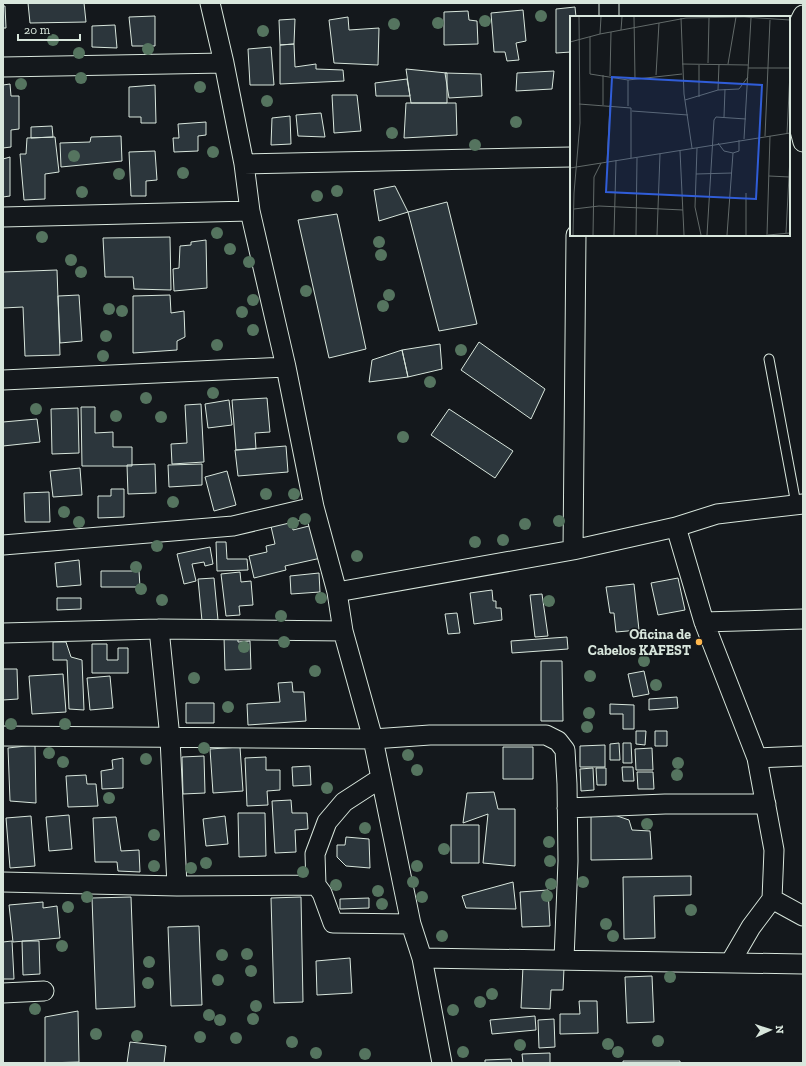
<svg xmlns="http://www.w3.org/2000/svg" width="806" height="1066" viewBox="0 0 806 1066" font-family="'Zilla Slab',serif">
	<rect width="100%" height="100%" fill="#14181c"/>
	<path fill="#2c363c" stroke="#d8e6dc" d="M28,3H84L86,22L30,23Z
		M3,6H5L6,28H3Z
		M575,7L576,17H571V52L556,53V9Z
		M523,10L526,41L516,43L519,60L507,61L505,52H494L491,13Z
		M468,11L469,20L477,21L478,44L444,45V12Z
		M155,16V46H132L129,17Z
		M348,17L349,30L379,28L378,65L334,63L329,20Z
		M295,19L294,44L280,45L279,20Z
		M115,25L117,48L92,47V26Z
		M294,44L295,67L316,64V69L343,70L344,81L280,84V45Z
		M271,47L274,85H250L248,49Z
		M406,69L447,73V103H411Z
		M554,71L552,89L516,91L517,73Z
		M445,73L481,74L482,96L449,98Z
		M407,79L410,96H376L375,83Z
		M10,84L11,96H19V129L11,130V147L3,148V85Z
		M155,85L156,123H141V117H129V87Z
		M332,95H357L361,131L334,133Z
		M406,103H456L457,135L404,138Z
		M321,113L325,137L298,136L296,115Z
		M290,116L291,144L271,145L272,118Z
		M206,122V135L198,136V151L174,152L173,138H179L178,124Z
		M52,126L53,137L31,138V127Z
		M121,136L122,161L61,167L60,143L90,142L91,137Z
		M55,137L59,172L45,174V199L24,200L20,154H26L27,138Z
		M155,151L157,180L146,181V196H131L129,152Z
		M10,157V196L3,197V159Z
		M395,186L408,212L379,221L374,190Z
		M447,202L477,324L439,331L408,212Z
		M337,214L366,349L329,358L298,220Z
		M170,237L171,290L134,289L133,277H105L103,238Z
		M206,240L207,288L174,291L173,269L179,268L180,246L191,245V242Z
		M57,270L60,355L25,356L23,307L3,308V272Z
		M79,295L82,341L60,343L58,296Z
		M170,295L171,313L184,311L185,337L177,341V350L133,353V296Z
		M479,342L545,389L531,419L461,370Z
		M440,344L442,369L408,377L402,350Z
		M402,350L408,377L369,382L372,360Z
		M267,398L270,432L255,433L256,449L236,450L232,400Z
		M229,400L232,425L208,428L205,404Z
		M201,404L204,462L172,464L171,444L187,443L185,405Z
		M81,407H95V433L113,432V447H132V466H82Z
		M78,408L79,453L52,454L51,409Z
		M449,409L513,451L495,478L431,435Z
		M37,419L40,442L3,446V422Z
		M286,446L288,472L238,476L235,450Z
		M155,464L156,493L128,494L127,465Z
		M202,464V485L169,487L168,465Z
		M80,468L82,495L53,497L50,471Z
		M227,471L236,505L214,511L205,477Z
		M111,489H124V517L98,518V496H111Z
		M49,492L50,522H25L24,493Z
		M290,517L293,530L313,525L321,558L285,566L286,570L254,578L249,556L267,552L266,546L275,544L270,522Z
		M216,542H226L227,559H247L248,570L217,571Z
		M210,547L213,564L205,566L204,562L192,564L196,581L184,584L177,554Z
		M79,560L81,585L57,587L55,563Z
		M101,571H139L140,587H101Z
		M240,572L241,582L251,581L253,605L239,606L240,615L226,616L221,574Z
		M319,573L320,592L291,594L290,576Z
		M214,578L218,620L202,621L198,579Z
		M678,578L685,610L658,615L651,583Z
		M634,584L639,630L616,632L614,613H610L606,587Z
		M492,590L493,601H496V608H501L502,620L474,624L470,593Z
		M542,594L548,636L535,637L530,595Z
		M57,598H81V609L57,610Z
		M457,613L460,633L448,634L445,614Z
		M238,636V642L250,641L251,669L225,670L224,637Z
		M567,637L568,649L512,653L511,641Z
		M53,642H66L71,657L82,660L84,710L69,709L67,660H53Z
		M92,644H107V660H118V648H128V673H92Z
		M541,661H562L563,721H541Z
		M3,669H17L18,699L3,700Z
		M644,671L649,694L633,697L628,674Z
		M63,674L66,712L32,714L29,676Z
		M110,676L113,708L90,710L87,678Z
		M292,682L293,692H304L306,721L248,725L247,704L280,702L278,683Z
		M677,697L678,708L649,710V699Z
		M186,703H214V723H186Z
		M610,704L634,705V729H623V714H610Z
		M636,731H646L645,745L636,744Z
		M655,731H667V746H655Z
		M619,743L620,760H610V744Z
		M623,743H631L632,763H623Z
		M35,745L36,803L10,801L8,748Z
		M605,745V767H580V746Z
		M240,747L243,791L213,793L210,749Z
		M503,747H533V779H503Z
		M652,748L653,770H636L635,749Z
		M204,756L205,793L183,794L182,757Z
		M266,757V770H280V790L267,791L268,805L247,806L245,758Z
		M123,758V788L102,789L101,771L113,769L112,760Z
		M310,766L311,785L293,786L292,767Z
		M622,767H633L634,781H623Z
		M593,768L594,790L581,791L580,769Z
		M596,768H606V785H597Z
		M637,772H653L654,789H638Z
		M86,775L87,784H96L98,806L68,807L66,776Z
		M494,792L498,809H515V866L483,863L488,814L463,823L467,793Z
		M291,800L292,813H307L308,829L295,830L296,852L275,853L272,801Z
		M591,807L629,820L632,830L650,831L652,859L591,860Z
		M238,813H265L266,856L239,857Z
		M69,815L72,849L49,851L46,817Z
		M31,816L35,866L10,868L6,818Z
		M225,816L228,844L206,846L203,819Z
		M116,817L121,851L139,850L140,872L118,871L117,862H95L93,818Z
		M451,825H479V863H451Z
		M346,837L369,839L370,868L346,866L337,857V845H345Z
		M691,876V895L654,896L655,938L624,939L623,877Z
		M513,882L516,909L466,908L462,896Z
		M548,890L550,926L522,927L520,892Z
		M131,897L135,1007L96,1009L92,898Z
		M301,897L303,1002L274,1003L271,898Z
		M369,898V908L340,909V899Z
		M43,902V908L57,906L60,938L13,942L9,905Z
		M199,926L202,1005L171,1006L168,927Z
		M12,941L14,979H3V942Z
		M22,941H39L40,974L23,975Z
		M350,958L352,993L317,995L316,961Z
		M523,966L564,968L563,990H551L550,1009L521,1008Z
		M652,976L654,1022L627,1023L625,977Z
		M579,1001H597L598,1033L560,1034V1014H580Z
		M78,1011L79,1062L45,1063V1017Z
		M535,1016L536,1030L492,1034L490,1020Z
		M554,1019L555,1047L539,1048L538,1020Z
		M130,1042L166,1046L164,1063H127Z
		M550,1053V1063H523L522,1054Z
		M511,1059L512,1063H485V1060Z
		M623,1061H680V1063H623Z"/>
	<g fill="none" stroke-linecap="round" stroke-linejoin="round">
		<defs>
			<path id="lane" d="M769,359L796,504"/>
			<path id="street" d="M210,3L224,63L244,164L250,211L286,367L314,507L337,592L343,631L373,739L411,924L422,958L442,1063
				M609,3V17
				M803,15L796,29V115L803,142
				M3,67L224,63
				M244,164L571,157
				M3,217L250,211
				M3,380L286,367
				M676,527L704,622L757,758L774,850L772,899L803,916
				M3,545L233,526L314,507
				M573,550L576,235
				M337,592L573,550L676,527L717,514L803,504
				M704,622L803,619
				M159,629L170,738L177,886
				M3,633L159,629L343,631
				M3,736L373,739L430,735H546L558,741L565,750L567,784L568,861L564,959
				M757,758L803,756
				M567,808L665,804H766
				M3,882L177,886L316,885L322,893L333,923L411,924
				M316,885L315,854L327,822L344,802L381,778
				M422,958L803,964
				M730,963L751,927L772,899
				M3,993L44,991"/>
		</defs>
		<use href="#lane" stroke="#d8e6dc" stroke-width="11"/>
		<use href="#street" stroke="#d8e6dc" stroke-width="21"/>
		<use href="#lane" stroke="#14181c" stroke-width="9"/>
		<use href="#street" stroke="#14181c" stroke-width="19"/>
	</g>
	<g fill="#55745f">
		<circle cx="541" cy="16" r="6"/>
		<circle cx="485" cy="21" r="6"/>
		<circle cx="438" cy="23" r="6"/>
		<circle cx="394" cy="24" r="6"/>
		<circle cx="263" cy="31" r="6"/>
		<circle cx="53" cy="40" r="6"/>
		<circle cx="148" cy="49" r="6"/>
		<circle cx="79" cy="53" r="6"/>
		<circle cx="81" cy="78" r="6"/>
		<circle cx="21" cy="84" r="6"/>
		<circle cx="200" cy="87" r="6"/>
		<circle cx="267" cy="101" r="6"/>
		<circle cx="516" cy="122" r="6"/>
		<circle cx="392" cy="133" r="6"/>
		<circle cx="475" cy="145" r="6"/>
		<circle cx="213" cy="152" r="6"/>
		<circle cx="74" cy="156" r="6"/>
		<circle cx="183" cy="173" r="6"/>
		<circle cx="119" cy="174" r="6"/>
		<circle cx="337" cy="191" r="6"/>
		<circle cx="82" cy="192" r="6"/>
		<circle cx="317" cy="196" r="6"/>
		<circle cx="217" cy="233" r="6"/>
		<circle cx="42" cy="237" r="6"/>
		<circle cx="379" cy="242" r="6"/>
		<circle cx="230" cy="249" r="6"/>
		<circle cx="381" cy="255" r="6"/>
		<circle cx="71" cy="260" r="6"/>
		<circle cx="249" cy="262" r="6"/>
		<circle cx="81" cy="272" r="6"/>
		<circle cx="306" cy="291" r="6"/>
		<circle cx="389" cy="295" r="6"/>
		<circle cx="253" cy="300" r="6"/>
		<circle cx="383" cy="306" r="6"/>
		<circle cx="109" cy="309" r="6"/>
		<circle cx="122" cy="311" r="6"/>
		<circle cx="242" cy="312" r="6"/>
		<circle cx="253" cy="330" r="6"/>
		<circle cx="106" cy="336" r="6"/>
		<circle cx="217" cy="345" r="6"/>
		<circle cx="461" cy="350" r="6"/>
		<circle cx="103" cy="356" r="6"/>
		<circle cx="430" cy="382" r="6"/>
		<circle cx="213" cy="393" r="6"/>
		<circle cx="146" cy="398" r="6"/>
		<circle cx="36" cy="409" r="6"/>
		<circle cx="116" cy="416" r="6"/>
		<circle cx="161" cy="417" r="6"/>
		<circle cx="403" cy="437" r="6"/>
		<circle cx="266" cy="494" r="6"/>
		<circle cx="294" cy="494" r="6"/>
		<circle cx="173" cy="502" r="6"/>
		<circle cx="64" cy="512" r="6"/>
		<circle cx="305" cy="519" r="6"/>
		<circle cx="559" cy="521" r="6"/>
		<circle cx="79" cy="522" r="6"/>
		<circle cx="293" cy="523" r="6"/>
		<circle cx="525" cy="524" r="6"/>
		<circle cx="503" cy="540" r="6"/>
		<circle cx="475" cy="542" r="6"/>
		<circle cx="157" cy="546" r="6"/>
		<circle cx="357" cy="556" r="6"/>
		<circle cx="136" cy="567" r="6"/>
		<circle cx="141" cy="589" r="6"/>
		<circle cx="321" cy="598" r="6"/>
		<circle cx="162" cy="600" r="6"/>
		<circle cx="549" cy="601" r="6"/>
		<circle cx="281" cy="616" r="6"/>
		<circle cx="284" cy="642" r="6"/>
		<circle cx="244" cy="647" r="6"/>
		<circle cx="644" cy="661" r="6"/>
		<circle cx="315" cy="671" r="6"/>
		<circle cx="590" cy="676" r="6"/>
		<circle cx="194" cy="678" r="6"/>
		<circle cx="656" cy="685" r="6"/>
		<circle cx="228" cy="707" r="6"/>
		<circle cx="589" cy="713" r="6"/>
		<circle cx="11" cy="724" r="6"/>
		<circle cx="65" cy="724" r="6"/>
		<circle cx="587" cy="727" r="6"/>
		<circle cx="204" cy="748" r="6"/>
		<circle cx="49" cy="753" r="6"/>
		<circle cx="408" cy="755" r="6"/>
		<circle cx="146" cy="759" r="6"/>
		<circle cx="63" cy="762" r="6"/>
		<circle cx="678" cy="763" r="6"/>
		<circle cx="417" cy="770" r="6"/>
		<circle cx="677" cy="775" r="6"/>
		<circle cx="327" cy="788" r="6"/>
		<circle cx="109" cy="798" r="6"/>
		<circle cx="647" cy="824" r="6"/>
		<circle cx="365" cy="828" r="6"/>
		<circle cx="154" cy="835" r="6"/>
		<circle cx="549" cy="842" r="6"/>
		<circle cx="444" cy="849" r="6"/>
		<circle cx="550" cy="861" r="6"/>
		<circle cx="206" cy="863" r="6"/>
		<circle cx="154" cy="866" r="6"/>
		<circle cx="417" cy="866" r="6"/>
		<circle cx="191" cy="868" r="6"/>
		<circle cx="303" cy="872" r="6"/>
		<circle cx="413" cy="882" r="6"/>
		<circle cx="583" cy="882" r="6"/>
		<circle cx="551" cy="884" r="6"/>
		<circle cx="336" cy="885" r="6"/>
		<circle cx="378" cy="891" r="6"/>
		<circle cx="547" cy="896" r="6"/>
		<circle cx="87" cy="897" r="6"/>
		<circle cx="422" cy="897" r="6"/>
		<circle cx="382" cy="904" r="6"/>
		<circle cx="68" cy="907" r="6"/>
		<circle cx="691" cy="910" r="6"/>
		<circle cx="606" cy="924" r="6"/>
		<circle cx="442" cy="936" r="6"/>
		<circle cx="613" cy="936" r="6"/>
		<circle cx="62" cy="946" r="6"/>
		<circle cx="247" cy="954" r="6"/>
		<circle cx="222" cy="955" r="6"/>
		<circle cx="149" cy="962" r="6"/>
		<circle cx="251" cy="971" r="6"/>
		<circle cx="670" cy="977" r="6"/>
		<circle cx="218" cy="980" r="6"/>
		<circle cx="148" cy="983" r="6"/>
		<circle cx="492" cy="994" r="6"/>
		<circle cx="480" cy="1002" r="6"/>
		<circle cx="256" cy="1006" r="6"/>
		<circle cx="35" cy="1009" r="6"/>
		<circle cx="453" cy="1010" r="6"/>
		<circle cx="209" cy="1015" r="6"/>
		<circle cx="253" cy="1019" r="6"/>
		<circle cx="220" cy="1020" r="6"/>
		<circle cx="96" cy="1034" r="6"/>
		<circle cx="137" cy="1036" r="6"/>
		<circle cx="200" cy="1037" r="6"/>
		<circle cx="236" cy="1038" r="6"/>
		<circle cx="658" cy="1041" r="6"/>
		<circle cx="292" cy="1042" r="6"/>
		<circle cx="608" cy="1044" r="6"/>
		<circle cx="520" cy="1045" r="6"/>
		<circle cx="463" cy="1052" r="6"/>
		<circle cx="618" cy="1052" r="6"/>
		<circle cx="316" cy="1053" r="6"/>
		<circle cx="365" cy="1054" r="6"/>
	</g>
	<circle fill="#ffb74d" stroke="#14181c" stroke-width="1.5" cx="699" cy="642" r="4"/>
	<g text-anchor="middle" dominant-baseline="central" stroke-width="3" stroke-linejoin="round" paint-order="stroke">
		<g font-size="14" font-weight="bold" fill="#d8e6dc" stroke="#14181c" text-anchor="end">
			<text x="691" y="634">Oficina de<tspan x="691" dy="16">Cabelos KAFEST</tspan></text>
		</g>
	</g>
	<g transform="translate(570 16)">
		<rect width="220" height="220" fill="#14181c"/>
		<path fill="none" stroke="#626a69" stroke-width="1" d="M64,1L65,63M111,2L114,78L122,132M51,14L52,1M30,18L31,1M20,21V58L58,64L112,58M0,26L30,18L116,2L174,1L220,4M138,47L139,2M112,48L178,49M158,48L166,1M178,52H220M86,59L89,7M40,60L41,16M58,64V90M148,74L149,48M129,81V49M115,84L148,74L169,73L178,61M9,88L61,92V142M33,89V59M62,95L118,99M154,101L155,73M217,118L220,56M195,120L200,4M174,123L181,2M148,127L154,135L163,137M127,132L125,191L131,219M110,135L114,219M37,146L40,89M0,152L220,117M126,158L162,157M199,160L220,161M4,193L29,190L113,194M216,217L220,141M3,219L4,177L10,107L9,1M23,219L24,161L31,147M44,219L46,144M66,219L67,142M87,219L90,138M137,219L144,104L146,101L176,103M157,219L163,137L169,135V124M176,219V177M197,219L200,120M198,219L220,217"/>
		<path fill="#305dd8" fill-opacity="0.15" stroke="#305dd8" stroke-width="2" d="M42,61L192,69L186,183L36,176Z"/>
		<rect width="220" height="220" fill="none" stroke="#d8e6dc" stroke-width="2"/>
	</g>
	<rect width="806" height="1066" fill="none" stroke="#d8e6dc" stroke-width="8"/>
	<g transform="translate(770 1030) rotate(87)" stroke="#14181c" stroke-width="3" paint-order="stroke">
	<path d="M0-3L7 15L0 10L-7 15Z" fill="#d8e6dc"/>
	<text y="-6" font-size="11" font-weight="bold" text-anchor="middle" fill="#d8e6dc">N</text>
	</g>
	<path d="M18 34v6h62v-6" fill="none" stroke="#d8e6dc" stroke-width="2"/>
	<text x="24" y="34" font-size="12" fill="#d8e6dc" stroke="#14181c" stroke-width="3" paint-order="stroke">20 m</text>
</svg>
